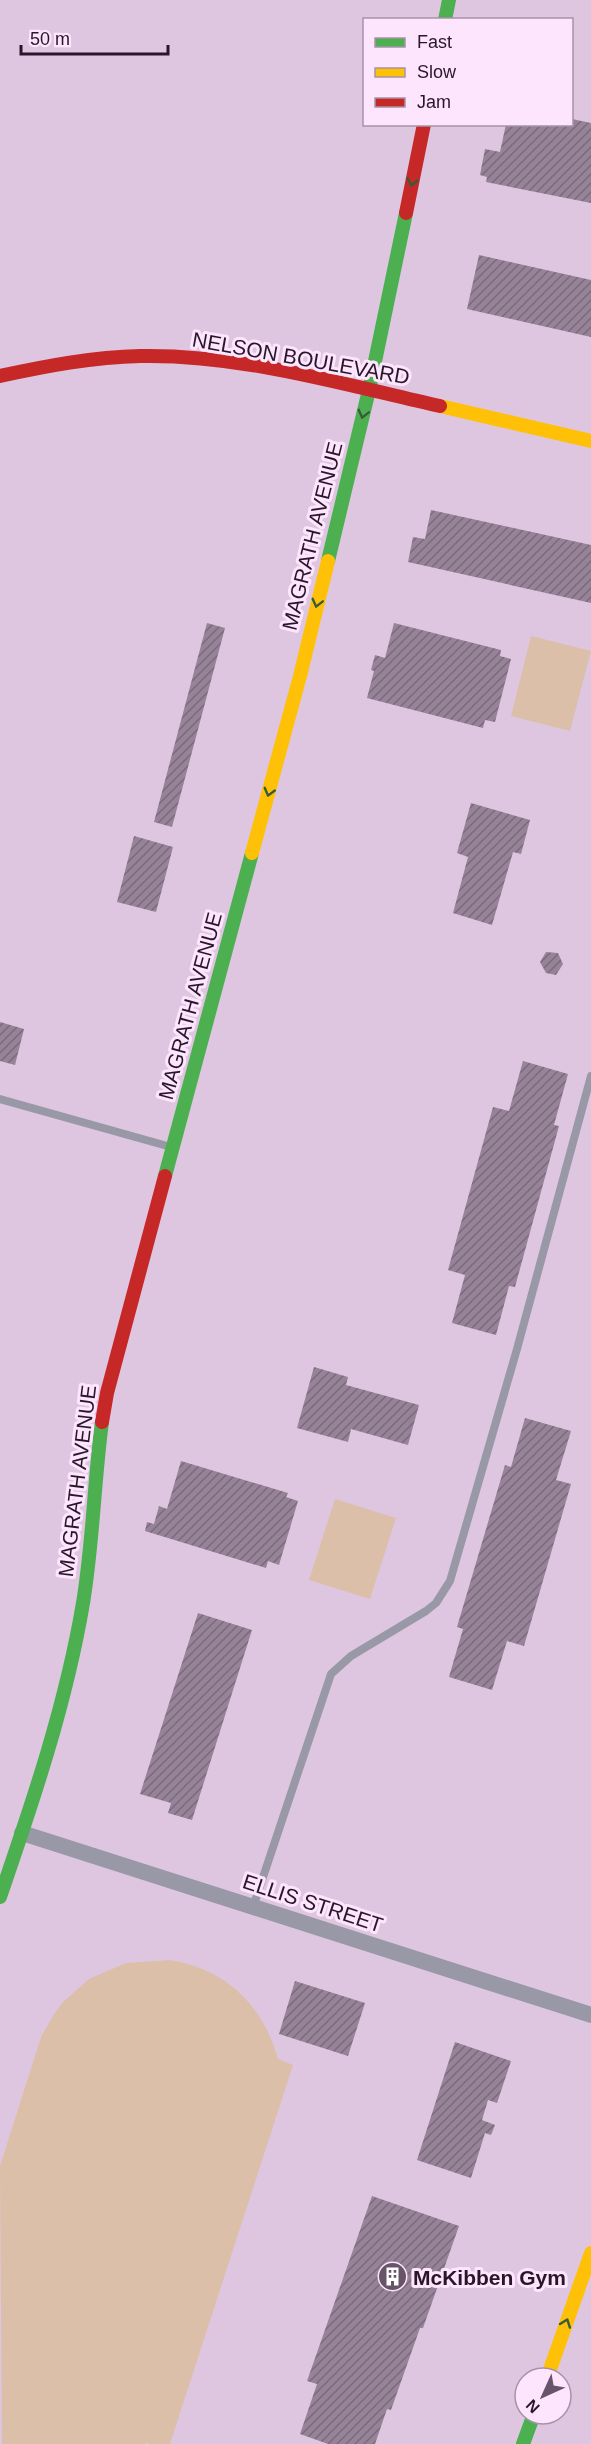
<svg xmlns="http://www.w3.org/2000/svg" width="591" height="2444" viewBox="0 0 591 2444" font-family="Arial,sans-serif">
	<defs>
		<pattern id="building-hatch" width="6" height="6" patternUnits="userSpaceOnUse" patternTransform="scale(1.5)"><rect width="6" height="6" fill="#968398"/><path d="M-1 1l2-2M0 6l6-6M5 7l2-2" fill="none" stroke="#7a6a7c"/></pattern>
	</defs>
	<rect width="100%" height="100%" fill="#dec6e0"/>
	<path fill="#dbbfa9" d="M531,636L591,651L570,731L511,716Z
		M335,1499L396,1518L370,1599L309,1580Z
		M169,1960C225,1968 263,2005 278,2059L293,2065L170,2444H148V2442L145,2444H2L0,2166L41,2037L54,2014L63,2002L89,1979L126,1963Z"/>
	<path fill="url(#building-hatch)" d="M572,119L591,123V203L486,182L487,177L480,175L485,149L500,152L506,124H572Z
		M479,255L591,280V337L467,309Z
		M431,510L591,545V603L408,562L413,537L425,539Z
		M207,623L225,628L172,827L154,822Z
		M394,623L501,650L500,656L511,659L495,722L485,720L483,728L367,698L374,671L371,670L375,655L385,658Z
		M471,803L530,820L521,854L513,852L492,925L453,913L468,857L457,853Z
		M134,836L173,847L156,912L117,902Z
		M546,952L558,953L563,964L556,975L546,973L540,962Z
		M0,1022L24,1029L15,1065L0,1061Z
		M523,1061L568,1074L554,1125L559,1126L515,1287L509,1286L496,1335L452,1323L465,1275L448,1270L493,1107L509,1111Z
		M314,1367L348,1377L346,1385L419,1405L408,1445L351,1429L348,1442L297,1428Z
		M525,1418L571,1431L556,1480L571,1484L524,1646L507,1641L492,1690L449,1677L463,1629L457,1627L505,1465L511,1467Z
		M181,1461L288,1493L286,1497L298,1501L279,1565L268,1561L266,1568L145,1531L147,1522L154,1524L159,1506L167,1509Z
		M198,1613L252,1630L192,1820L168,1813L171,1803L140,1794Z
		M295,1981L365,2003L348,2056L279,2034Z
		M455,2042L511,2061L497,2103L488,2100L482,2120L495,2125L491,2135L485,2133L471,2178L417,2160Z
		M372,2196L459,2226L423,2328H420L391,2410L387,2409L375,2444H328L300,2434L317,2384L307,2381Z"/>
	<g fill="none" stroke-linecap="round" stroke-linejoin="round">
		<path stroke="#9898a6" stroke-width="8" d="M0,1099L171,1147
			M253,1907L331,1674L351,1656L426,1611L436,1603L450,1581L517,1349L591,1076"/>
		<path stroke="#9898a6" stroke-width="16" d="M22,1833L591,2015"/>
		<path stroke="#4caf50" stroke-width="14" d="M445,20L449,0
			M328,561L369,390L406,213
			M165,1176L252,853
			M0,1897C33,1801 66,1704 83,1603C93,1543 94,1482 102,1422
			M523,2444L534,2414"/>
		<path stroke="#ffc107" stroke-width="14" d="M440,406L591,441
			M252,853L300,676L328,561
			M547,2378L591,2253"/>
		<path stroke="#c62828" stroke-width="14" d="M406,213L424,124
			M0,376C46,366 93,357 140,356C241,354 342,384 440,406
			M102,1422L107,1393L165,1176"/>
	</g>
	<defs><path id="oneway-chevron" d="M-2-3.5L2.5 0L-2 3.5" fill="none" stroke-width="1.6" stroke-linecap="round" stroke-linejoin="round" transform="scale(1.5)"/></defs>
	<g stroke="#385b3b">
		<use href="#oneway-chevron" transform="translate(412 182) rotate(102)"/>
		<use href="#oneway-chevron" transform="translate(363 414) rotate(104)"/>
		<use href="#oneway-chevron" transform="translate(317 603) rotate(104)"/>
		<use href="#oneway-chevron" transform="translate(269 792) rotate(105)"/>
		<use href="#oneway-chevron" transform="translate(566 2323) rotate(-70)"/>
	</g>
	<defs>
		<symbol id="building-disc" viewBox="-11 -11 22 22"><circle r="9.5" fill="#685469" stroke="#fce5fd"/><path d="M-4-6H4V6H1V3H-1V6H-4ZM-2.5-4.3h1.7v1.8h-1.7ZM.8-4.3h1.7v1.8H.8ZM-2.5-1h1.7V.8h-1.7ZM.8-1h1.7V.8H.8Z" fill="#fff"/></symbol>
	</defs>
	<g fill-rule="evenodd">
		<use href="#building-disc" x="376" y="2260" width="33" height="33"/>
	</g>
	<g text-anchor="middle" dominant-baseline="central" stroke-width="6" stroke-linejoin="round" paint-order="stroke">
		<g font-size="21" fill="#281729" stroke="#fce5fd">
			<text transform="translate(301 358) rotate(10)">NELSON BOULEVARD</text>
			<text transform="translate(312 536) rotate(-76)">MAGRATH AVENUE</text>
			<text transform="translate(190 1006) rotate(-75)">MAGRATH AVENUE</text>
			<text transform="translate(77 1481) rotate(-83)">MAGRATH AVENUE</text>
			<text transform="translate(313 1903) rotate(18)">ELLIS STREET</text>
		</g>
		<g font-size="21" font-weight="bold" fill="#281729" stroke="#fce5fd" text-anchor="start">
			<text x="413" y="2277">McKibben Gym</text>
		</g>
	</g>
	<rect x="363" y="18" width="210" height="108" fill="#fce5fd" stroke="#a793a8" stroke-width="1.5"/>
	<rect x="375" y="38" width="30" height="9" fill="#4caf50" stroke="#a793a8" stroke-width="1.5"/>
	<text x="417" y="48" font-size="18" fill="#281729">Fast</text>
	<rect x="375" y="68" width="30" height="9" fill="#ffc107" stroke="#a793a8" stroke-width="1.5"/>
	<text x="417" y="78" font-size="18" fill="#281729">Slow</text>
	<rect x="375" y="98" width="30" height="9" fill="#c62828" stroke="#a793a8" stroke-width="1.5"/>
	<text x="417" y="108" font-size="18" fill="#281729">Jam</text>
	<g transform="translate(543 2396) rotate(225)"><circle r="28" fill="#fce5fd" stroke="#a793a8" stroke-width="1.5"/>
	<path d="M0-4.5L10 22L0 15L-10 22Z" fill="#685469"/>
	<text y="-9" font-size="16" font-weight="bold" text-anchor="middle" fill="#281729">N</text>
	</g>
	<path d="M21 45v9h147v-9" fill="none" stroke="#281729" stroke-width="3"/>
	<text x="30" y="45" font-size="18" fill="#281729" stroke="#fce5fd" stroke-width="4.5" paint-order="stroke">50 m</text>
</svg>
